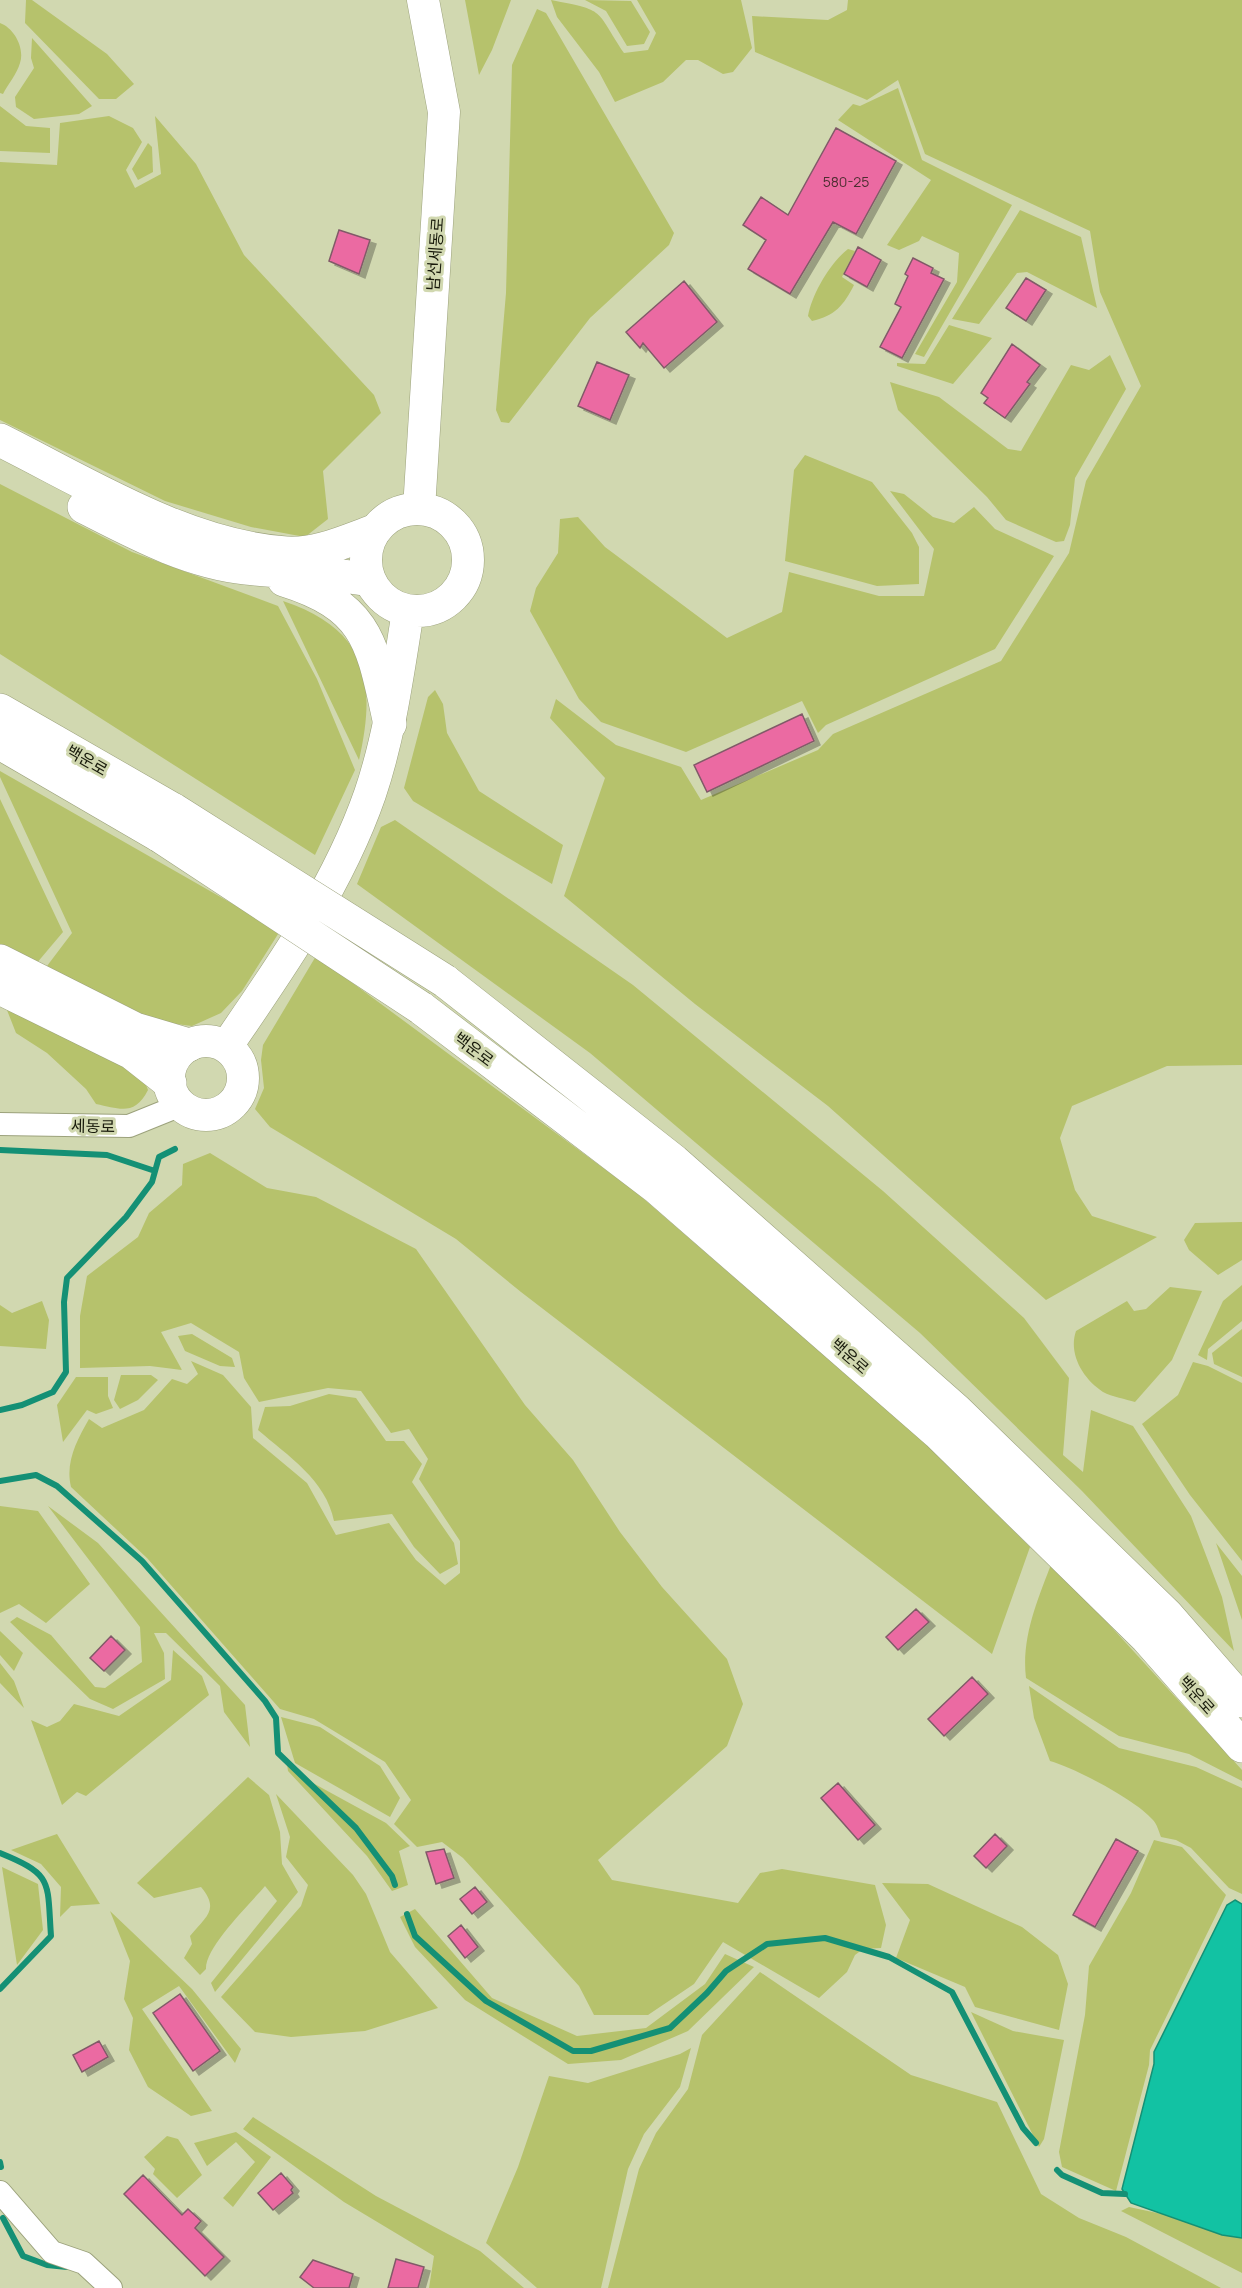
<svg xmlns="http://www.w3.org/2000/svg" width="1242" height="2288" viewBox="0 0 1242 2288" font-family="Manrope,'Noto Sans KR',sans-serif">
	<defs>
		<filter id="shadow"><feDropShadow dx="6" dy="4" stdDeviation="0" flood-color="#0004"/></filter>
	</defs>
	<rect width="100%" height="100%" fill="#d1d8b0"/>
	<path fill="#b6c26c" d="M26,0H32L107,54L134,84L116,99H99L25,23Z
		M465,0H511L492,50L479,75Z
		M551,0C607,11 594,8 624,53L648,50L656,33L637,0H741L752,48L733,72L723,74L698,60H686L663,82L615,102L599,72L557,17Z
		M585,0L631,1L650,32L644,44L627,46L606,11Z
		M848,0H1242V1065L1167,1066L1072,1106L1060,1138L1075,1190L1092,1216L1157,1237L1046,1300L828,1106L695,1004L564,896L605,778L550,718L556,699L616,745L681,767L701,800L818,750L833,734L1001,661L1069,553L1086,481L1141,386L1100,292L1090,231L925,154L898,80L867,100L755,52L752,16L828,20L847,10Z
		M537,9L546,13L674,233L669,245L590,318L509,423L501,422L496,410L506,293L512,65Z
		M0,23C14,28 25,48 20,63C17,74 8,84 3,94L0,93Z
		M32,38L92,106L79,114L34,119L16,107L15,97L34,68L31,58Z
		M898,88L922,160L1012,205L924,357L915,354L957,282L959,253L922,236L919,241L899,250L887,245L931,180L838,120L853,104L860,106Z
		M0,106L26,126L50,128V153L0,151Z
		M109,116L133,128L142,142L126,170L135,188L161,174L155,116L196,164L244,255L374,395L381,413L323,471L328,519L305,537L251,527L165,501L0,420V162L57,165L60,123Z
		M148,143L152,147L153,172L138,180L132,169Z
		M1020,210L1081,237L1097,308L1027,272L1017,273L979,324L952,319Z
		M848,249L855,251L842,277L854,285C844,305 835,316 812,321L808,316C812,294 830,263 848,249Z
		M949,325L992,338L953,384L897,366V363L925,364Z
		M1110,355L1126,389L1075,478L1070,525L1064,541L1056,542L1006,520L987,497L898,410L890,382L939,397L1008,449L1021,451L1071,365L1089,370Z
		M805,455L872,482L912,533L919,547V584L877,586L785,561L794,470Z
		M0,484L132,552L278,606L317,679L355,770L315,855L0,654Z
		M890,491L904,494L933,517L954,523L974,507L995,529L1054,556L995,649L826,725L818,733L802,701L686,752L601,722L579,699L530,611L536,588L558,553L560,519L578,517L605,547L727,638L782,612L789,572L879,596H924L934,549Z
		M283,601C367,629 377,681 359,760Z
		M435,690L443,704L447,733L479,791L563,845L552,884L413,801L404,788L428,697Z
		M0,771L280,931L242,991L221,1013L192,1026L153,1021L47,966L72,933L0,777Z
		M0,799L63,932L36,964L0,946Z
		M395,820L633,985L883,1191L1024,1318L1069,1378L1063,1455L1083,1472L1091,1410L1133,1426L1191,1516L1222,1597L1234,1651L1082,1491L920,1333L590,1053L357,884L381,827Z
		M316,956L637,1193L927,1445L1030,1547L992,1654L521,1292L456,1239L270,1127L255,1109L264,1088L261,1060L263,1045Z
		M5,1005L142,1074L148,1090C135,1116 120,1109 96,1104L86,1089L47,1053L16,1033Z
		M210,1153L267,1188L316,1197L416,1249L525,1405L573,1460L620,1532L662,1587L727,1659L743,1704L727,1746L598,1860L612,1880L738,1903L760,1873L782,1869L875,1885L886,1925L881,1948L863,1949L855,1955L847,1972L819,1998L723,1942L694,1984L648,2015H594L579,1986L463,1858L442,1842L417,1847L394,1824L411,1800L385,1762L314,1719L280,1709L147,1558L71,1487C65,1462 77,1440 89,1419L102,1428L144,1410L172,1379L187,1384L198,1374L191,1361L223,1375L251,1407L253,1438L307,1483L336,1535L389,1523L416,1560L445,1585L460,1573V1541L419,1479L428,1459L409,1429L391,1433L361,1391L328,1388L259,1402L244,1378L239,1352L191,1323L161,1332L182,1370L150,1366L80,1368V1316L87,1276L138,1237L149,1213L182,1185L183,1164Z
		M1242,1222V1260L1218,1275L1189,1250L1184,1240L1195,1223Z
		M1242,1285V1321L1208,1349L1207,1360L1198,1355L1223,1301Z
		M1170,1287L1202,1291L1172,1360L1135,1402C1126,1399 1112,1397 1103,1392C1083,1379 1068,1354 1076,1331L1127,1301L1134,1311L1146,1309Z
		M42,1301L49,1320L46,1349L0,1346V1305L12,1313Z
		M1242,1329V1377L1214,1364L1212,1353Z
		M192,1334L232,1358L235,1367L220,1366L185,1351L178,1336Z
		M1193,1362L1208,1366L1242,1383V1561L1190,1495L1142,1424L1178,1395Z
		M121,1375H151L158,1380L138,1400L120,1409L114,1400Z
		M76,1377H108V1396L113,1408L96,1414L87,1410L63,1442L57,1405Z
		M329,1394L356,1398L386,1441H404L422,1464L412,1482L454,1543L458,1564L440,1574L414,1547L392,1514L334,1521C326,1480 288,1456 258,1430L265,1407L290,1406Z
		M0,1506L38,1511L90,1584L46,1623L19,1604L0,1613Z
		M48,1506L98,1543L245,1705L250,1747L224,1712L220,1686L166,1633H154L164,1653L165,1679L113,1709L90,1699L10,1622L17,1617L51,1635L95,1687L105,1688L142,1662L140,1627Z
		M1216,1543L1242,1576V1620Z
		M1052,1562L1242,1770V1781L1189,1754L1119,1736L1026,1678C1021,1637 1038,1599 1052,1562Z
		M0,1631L23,1653L14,1671L0,1655Z
		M173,1650L202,1676L209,1695L86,1796L77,1792L62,1805L31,1720L47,1727L60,1721L74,1704L119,1716L171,1680Z
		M0,1663L14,1681L24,1708L0,1683Z
		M1029,1686L1119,1748L1196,1767L1242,1788V1894L1229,1888L1191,1848L1176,1840L1161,1837C1159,1832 1157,1824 1153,1820C1136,1800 1075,1768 1050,1761L1034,1718Z
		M281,1717L320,1727L380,1766L400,1798L390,1817L295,1763Z
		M287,1764L311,1782L386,1823L410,1846L399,1851L408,1885L392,1891L367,1856L288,1771Z
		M248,1777L269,1795L280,1832L282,1864L298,1892L215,1992L211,1983L277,1901L265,1886C250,1904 205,1947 206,1969L200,1975L184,1958L192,1944L190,1936C206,1916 220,1910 201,1887L154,1898L137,1883Z
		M276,1794L353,1875L366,1894L390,1952L438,2008L365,2031L291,2037L255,2032L221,1997L301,1906L308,1885L286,1857L290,1837Z
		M57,1834L100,1904L71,1906L60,1917L61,1887L41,1864L11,1850Z
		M1154,1840L1182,1847L1226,1895L1150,2050L1149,2065L1116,2191L1062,2167L1059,2152L1085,2015L1089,1966L1131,1893Z
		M2,1867L38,1884L43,1930L17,1965Z
		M882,1883L928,1884L1022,1927L1058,1955L1068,1984L1059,2030L975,2007L965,1987L896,1958L910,1920Z
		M415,1909L492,1998L577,2036L646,2028L705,1984L725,1954L754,1967L688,2031L621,2060L568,2064L465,2000L415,1947L400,1917Z
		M110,1911L192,1989L241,2049L235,2063L179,1986L142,2009L212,2111L191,2116L148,2087L129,2050L133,2018L124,1999L130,1961Z
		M760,1972L911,2075L997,2102L1041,2194L1079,2218L1126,2237L1221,2288H608L639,2169L656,2133L688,2089L702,2035Z
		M971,2012L1013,2031L1064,2040L1044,2139L1039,2147Z
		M691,2048L680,2087L644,2134L628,2169L601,2288H537L486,2243L518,2167L549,2076L588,2083L680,2054Z
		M253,2117L376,2196L480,2251L524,2288H429L434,2256L344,2202L243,2129Z
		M236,2132L271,2157L233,2207L223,2198L255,2162L236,2142L207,2166L194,2143Z
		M167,2136L178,2139L202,2175L177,2198L153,2174L155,2169L144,2157Z
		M1129,2207L1242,2231V2273L1121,2211Z"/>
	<path fill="#12c2a3" stroke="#149075" stroke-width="1.5" d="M1235,1900L1242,1904V2238L1222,2235L1131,2203L1122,2189L1154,2064V2052L1227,1905Z"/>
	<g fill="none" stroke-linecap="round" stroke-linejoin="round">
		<path stroke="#149075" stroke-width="6" d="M0,1150L107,1155L155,1171
			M0,1410L22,1405L53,1392L66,1372L64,1302L67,1278L126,1217L152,1182L159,1157L175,1149
			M0,1481L36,1475L57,1486L142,1561L265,1701L276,1718L278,1753L356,1828L392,1876L395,1885
			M0,1853C54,1875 47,1881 51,1936L0,1989
			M407,1914L415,1936L486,2001L573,2051H591L670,2028L707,1993L726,1971L767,1944L825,1938L889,1957L952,1992L1023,2128L1036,2143
			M0,2162L1,2167
			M1057,2170L1062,2175L1102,2193L1125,2194
			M3,2218L23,2256L47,2265L67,2267"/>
	</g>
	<path fill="#eb6ba2" stroke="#815a68" stroke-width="1.5" filter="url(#shadow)" d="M836,128L896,161L856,234L833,222L790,294L748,269L766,240L743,225L761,197L788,215Z
		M339,230L370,240L359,274L329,261Z
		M858,247L881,260L867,287L844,274Z
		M913,258L933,268L931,273L944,279L902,358L880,347L901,307L895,304L908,276L905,274Z
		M1026,278L1046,290L1026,321L1006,308Z
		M684,281L717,322L664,368L643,343L640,348L626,332Z
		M1012,344L1040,365L1027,382L1030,384L1005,418L984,403L988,398L981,393Z
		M597,362L629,375L610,420L578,406Z
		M802,714L814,741L707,792L694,765Z
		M916,1609L929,1622L898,1650L886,1637Z
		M111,1636L125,1650L104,1671L90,1658Z
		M972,1677L988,1694L944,1736L928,1719Z
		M838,1783L875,1825L858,1840L821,1798Z
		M995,1834L1007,1846L986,1868L974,1856Z
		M1116,1839L1138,1851L1095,1927L1073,1915Z
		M444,1849L454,1878L436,1884L426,1852Z
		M475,1887L487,1902L472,1914L460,1899Z
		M461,1925L478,1947L465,1958L448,1936Z
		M180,1994L220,2051L193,2071L153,2013Z
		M99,2041L108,2057L82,2072L73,2055Z
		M281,2173L293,2187L291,2190L293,2193L273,2210L258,2193Z
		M143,2175L182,2215L188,2209L201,2221L195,2228L224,2257L205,2276L124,2194Z
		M396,2259L424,2267L418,2288H388Z
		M313,2260L353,2274L349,2288H314L300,2277Z"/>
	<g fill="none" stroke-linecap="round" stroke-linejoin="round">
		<defs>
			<path id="street" d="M0,1124L129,1126L181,1105
				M0,2192L52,2252L84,2263L111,2288"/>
			<path id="secondary" d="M366 560a51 51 0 1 1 102 0a51 51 0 1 1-102 0Z
				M419,509L444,112L423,0
				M169 1078a37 37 0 1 1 74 0a37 37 0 1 1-74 0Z
				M226,1047C281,967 338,886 370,794C390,735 398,673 408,611"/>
			<path id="highway" d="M0,440C88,484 186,546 286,553C317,555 346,541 374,531
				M84,507C135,533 188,562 246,568C287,573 328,572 369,580
				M284,580C370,607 372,644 390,724
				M0,710L174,810
				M0,743L160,836
				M0,961L135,1029L189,1045
				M445,981L674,1161L956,1410L1167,1615L1242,1701
				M0,988L132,1053L170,1083
				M421,1008L656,1187L938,1433L1147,1638L1242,1746"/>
		</defs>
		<use href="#street" stroke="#9ca27c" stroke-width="24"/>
		<use href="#secondary" stroke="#9ca27c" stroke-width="33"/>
		<use href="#highway" stroke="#9ca27c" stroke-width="34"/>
		<use href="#street" stroke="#fff" stroke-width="22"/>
		<use href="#secondary" stroke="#fff" stroke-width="32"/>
		<use href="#highway" stroke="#fff" stroke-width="33"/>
		<defs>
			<path id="highway-bridge" d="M174,810L445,981
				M160,836L421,1008"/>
		</defs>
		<use href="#highway-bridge" stroke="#9ca27c" stroke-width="34" stroke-linecap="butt"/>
		<use href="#highway-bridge" stroke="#fff" stroke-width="33"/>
	</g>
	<g text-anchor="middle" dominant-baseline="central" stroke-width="6" stroke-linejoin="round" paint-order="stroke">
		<g font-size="14" fill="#4d2e31">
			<text x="846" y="181">580-25</text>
		</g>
		<g font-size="16" fill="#181a0b" stroke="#d1d8b0">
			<text transform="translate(435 254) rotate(-86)">남선세동로</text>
			<text transform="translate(87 760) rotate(30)">백운로</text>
			<text transform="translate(474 1049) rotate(37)">백운로</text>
			<text transform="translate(93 1126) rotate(1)">세동로</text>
			<text transform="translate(850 1356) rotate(41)">백운로</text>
			<text transform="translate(1197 1695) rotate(48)">백운로</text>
		</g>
	</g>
</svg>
